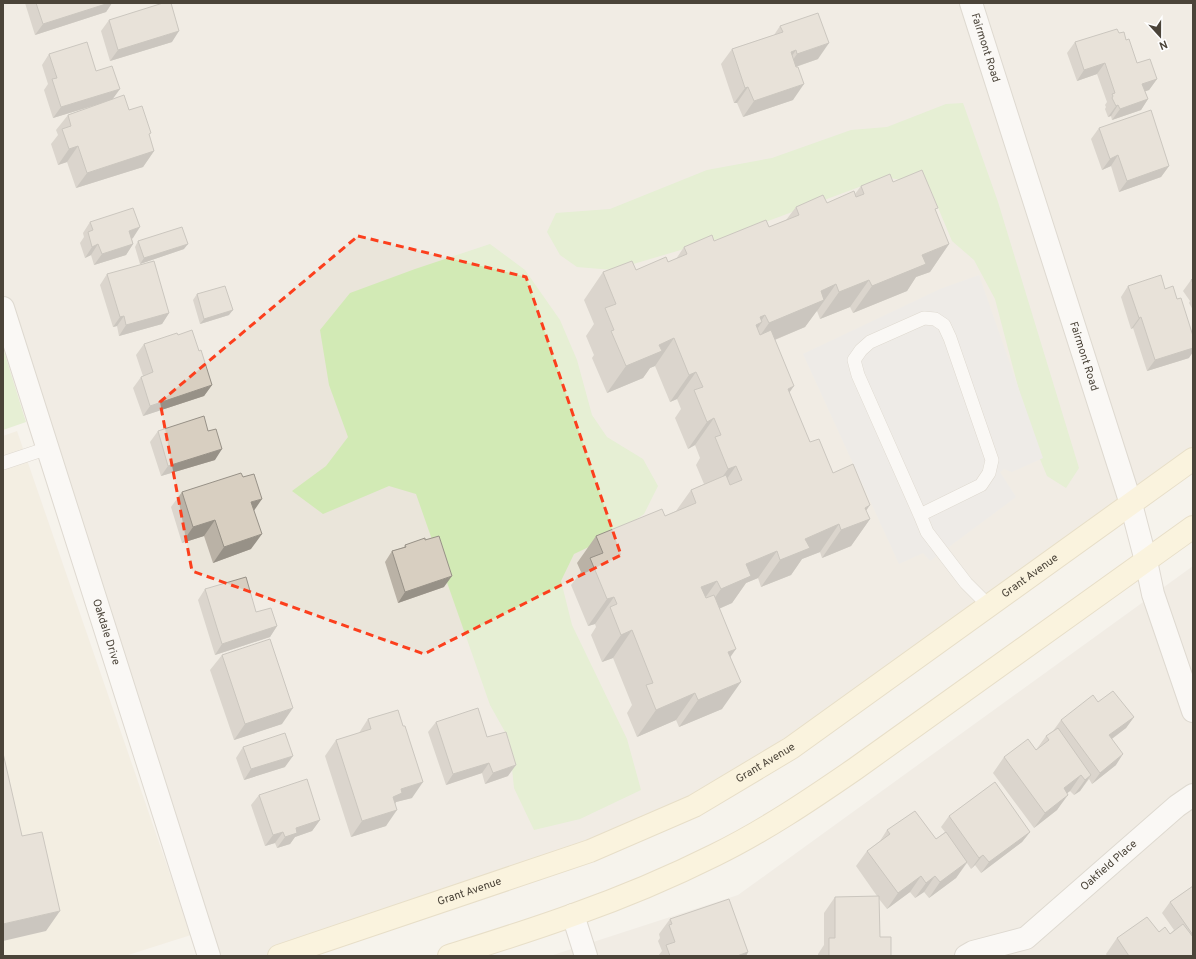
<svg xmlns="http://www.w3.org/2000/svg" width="1196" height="959" viewBox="0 0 1196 959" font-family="Overpass,sans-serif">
	<rect width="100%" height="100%" fill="#f6f3ec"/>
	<path fill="#eae5da" d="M3,3H1193V459L694,806L279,956H209L3,308Z
		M1193,566V956H550L738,895Z"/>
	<path fill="#efe8d6" d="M17,431L191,935L125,956H3V436Z"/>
	<path fill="#d2eab5" d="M963,103L998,202L1079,468L1066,488L1047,476L1032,440L995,299L974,260L952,241L929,186L886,177L728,236L613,270L577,267L560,255L547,232L556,213L610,209L707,170L772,158L851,130L887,127L946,104Z
		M490,244L525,270L560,320L577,360L592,415L607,437L643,459L658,486L644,514L612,536L574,554L561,581L572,625L627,739L641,790L580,819L534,830L514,788L509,739L490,705L416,494L389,486L323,514L292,491L326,466L348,437L329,385L320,330L350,293L415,269Z
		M3,348L26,422L3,430Z"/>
	<path fill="#e5e3e0" d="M979,275L1043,458L1012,472L1004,469L1000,472L1016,497L930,561L923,553L899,564L803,354L940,289Z"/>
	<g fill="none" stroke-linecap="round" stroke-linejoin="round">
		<defs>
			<path id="lane" d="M3,463L48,448
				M920,515L981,485L989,473L992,460L950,338L944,325L935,319L924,318L870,342L861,350L854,360L858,375L920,515L927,532L966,583L989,606"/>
			<g id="street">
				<path id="s1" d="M971,3L1131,504L1146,561L1153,594L1193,711"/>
				<path id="s2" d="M3,308L209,956"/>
				<path d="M573,915L586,956"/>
				<path id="s3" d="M966,956L973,952L1026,938L1177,806L1193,795"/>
			</g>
			<g id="secondary">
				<path id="s4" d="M279,956L590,851L694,806L791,748L1193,459"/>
				<path d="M449,956C490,943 532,930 573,915C621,898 669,878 715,855C764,831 810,800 855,769L1193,527"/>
			</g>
		</defs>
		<use href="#lane" stroke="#c2bbae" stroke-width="14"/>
		<use href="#street" stroke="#c2bbae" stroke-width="24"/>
		<use href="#secondary" stroke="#d6c79b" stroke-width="24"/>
		<use href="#lane" stroke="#fff" stroke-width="13"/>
		<use href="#street" stroke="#fff" stroke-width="22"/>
		<use href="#secondary" stroke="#fff3cd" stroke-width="22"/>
	</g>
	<path fill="#bab2a6" d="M25,3H112L106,12L35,35Z
		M109,20L172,42L110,61L101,31Z
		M780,26L818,59L796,67L793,100L743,117L737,103H734L721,64L732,49L774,35Z
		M1119,33L1126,40L1137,63L1157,79L1149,90L1145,91L1148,99L1141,110L1112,120L1111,116L1108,117L1105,109L1106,107L1105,105L1107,102L1097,74L1077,81L1067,53L1075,42Z
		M49,54L96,71L112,99L129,110L149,136L154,151L143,167L76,188L67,162L58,165L51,144L58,135L56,130L68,115L99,104L53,118L44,90L48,84L42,65Z
		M1099,128L1169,166L1161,177L1119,192L1111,166L1102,170L1091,139Z
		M893,182L936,212L949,244L930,272L916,277L907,291L853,313L850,307L820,319L817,311L816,312L805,327L775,340L789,393L810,442L833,473L866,511L870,519L851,546L822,558L820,552L802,559L791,575L761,587L758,578L746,583L732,603L719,609L730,656L722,709L679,727L676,720L637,737L627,713L632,705L613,658L602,662L591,635L596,627L595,624L588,626L571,585L581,572L577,563L596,536L665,516L676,511L691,490L704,484L696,465L700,458L695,445L688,449L675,418L681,409L677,399L670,402L655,366L650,368L643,378L607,393L592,358L594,355L586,336L594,324L584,300L603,272L636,270L668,262L676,259L684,247L714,241L769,227L786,220L796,207L827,203L855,194L861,186Z
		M90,222L133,238L132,239L133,244L126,255L94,265L91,255L85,258L80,243L84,237L83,233Z
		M138,241L184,249L140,264L135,247Z
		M107,274L169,313L162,324L119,336L117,326L113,327L100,285Z
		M1193,278V310L1189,303L1190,301L1183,291L1191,280Z
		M1128,286L1165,289L1177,299L1189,358L1147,371L1133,328L1131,329L1121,297Z
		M197,294L229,315L200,324L193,300Z
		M178,335L199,351L212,385L204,396L143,416L133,388L141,377L143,376L136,355L144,344Z
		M158,431L215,460L161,476L150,442Z
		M182,492L254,511L251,549L213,563L204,536L182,543L171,507Z
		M425,540L444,587L398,603L385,562L392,551L404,547L405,545Z
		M205,589L256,612L277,626L270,637L215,655L198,600Z
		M222,655L282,724L234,740L210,670Z
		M1098,702L1134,717L1126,728L1112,739L1116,765L1092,784L1089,779L1080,791L1074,795L1070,791L1067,793L1057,810L1034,828L993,773L1004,757L1036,750L1046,736L1053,731L1061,720Z
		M368,719L403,726L412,798L396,802L386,826L351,837L325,756L336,740L359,733Z
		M436,722L487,737L508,776L485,784L482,773L446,785L428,732Z
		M243,747L285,767L244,780L236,758Z
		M259,795L320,820L312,831L295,837L290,844L277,848L275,843L265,846L251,805Z
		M949,816L1030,832L1022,842L981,873L975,865L971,869L967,863L956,878L929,898L924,892L915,898L910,892L887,909L879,899L880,937L891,956H818V954L824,945V913L835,897L877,896L856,866L867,851L880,841L887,830L936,839L945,832L941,827Z
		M1193,886V956H1107L1106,954L1117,938L1159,932L1170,934L1174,930L1162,913L1170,902Z
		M670,919L748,952L746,956H658L662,951L658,941L660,938L659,934Z"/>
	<path fill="#979187" d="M109,3H112L106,12L35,35L43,24Z
		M179,31L172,42L110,61L118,50Z
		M829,43L818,59L786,70L797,54Z
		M796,50L785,66L791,52Z
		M1105,63L1097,74L1077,81L1084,70Z
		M1157,79L1149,90L1135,95L1142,84Z
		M804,84L793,100L743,117L754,101Z
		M748,87L737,103H734L745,88Z
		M120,89L112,100L53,118L61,107Z
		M1148,99L1141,110L1112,120L1120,109Z
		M1118,105L1111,116L1108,117L1116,106Z
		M78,146L67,162L58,165L69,149Z
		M154,151L143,167L76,188L87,173Z
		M1118,155L1111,166L1102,170L1110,159Z
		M1169,166L1161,177L1119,192L1127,181Z
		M140,227L133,238L121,242L129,231Z
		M98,244L91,255L85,258L92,247Z
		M133,244L126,255L94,265L102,254Z
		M188,244L184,249L140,264L144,258Z
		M949,244L930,272L916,277L907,291L853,313L872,286L922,255Z
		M869,280L850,307L820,319L839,292Z
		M836,284L817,311L816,312L805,327L750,350L769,323L821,291Z
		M233,310L229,315L200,324L204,319Z
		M169,313L162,324L119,336L126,325Z
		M765,315L759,324L762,322L743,349L760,317Z
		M124,316L117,326L113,327L120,317Z
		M1141,317L1133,328L1131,329L1139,318Z
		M674,338L655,366L650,368L643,378L607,393L626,366L659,345Z
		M1193,348V352L1189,358L1147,371L1155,360Z
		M696,372L677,399L670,402L689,375Z
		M212,385L204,396L143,416L150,406Z
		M794,386L775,413L788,389Z
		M714,418L695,445L688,449L707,422Z
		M222,449L215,460L161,476L168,466Z
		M736,466L717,493L709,496L728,469Z
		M262,499L251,515V502Z
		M870,505L857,524L870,519L851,546L822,558L841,530L865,508Z
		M215,520L204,536L182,543L193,527Z
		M839,524L820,552L802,559L791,575L761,587L780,560L805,539Z
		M262,534L251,549L213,563L224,547Z
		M777,551L758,578L746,583L732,603L702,616L721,589L746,564Z
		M452,576L444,587L398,603L405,592Z
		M717,581L698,608L701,587Z
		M614,597L595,624L588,626L607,599Z
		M277,626L270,637L215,655L222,644Z
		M632,630L613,658L602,662L621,635Z
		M736,649L717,676L728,652Z
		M741,682L722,709L679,727L698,700Z
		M695,693L676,720L637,737L656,710Z
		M293,708L282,724L234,740L245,724Z
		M1134,717L1126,728L1102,746L1109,735Z
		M1123,754L1116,765L1092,784L1100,773Z
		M293,756L285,767L244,780L251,769Z
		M489,763L482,773L446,785L453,774Z
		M516,765L508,776L485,784L493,773Z
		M1081,775L1070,791L1053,804L1064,788Z
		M1091,775L1080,791L1074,795L1085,780Z
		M423,782L412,798L396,802L391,809L393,797L401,789Z
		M1068,795L1057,810L1034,828L1045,813Z
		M397,810L386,826L351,837L362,821Z
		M320,820L312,831L295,837L290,844L277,848L285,837L296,828Z
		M283,832L275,843L265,846L273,835Z
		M1030,832L1022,842L981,873L989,862Z
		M983,855L975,865L971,869L979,858Z
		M967,862L956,878L929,898L940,882Z
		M921,876L910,892L887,909L898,893Z
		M935,876L924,892L915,898L926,883Z
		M60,911L46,931L3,941V924Z
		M748,952L746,956H737Z"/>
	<path fill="#d8cfc1" stroke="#979187" d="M36,3H109L43,24Z
		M163,3H171L179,31L118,50L109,20Z
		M818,13L829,43L797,54L796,50L791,52L796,67H798L804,84L754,101L748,87L745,88L732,49L783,32L780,26Z
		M1117,29L1119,33L1124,32L1126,40L1129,39L1137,63L1150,59L1157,79L1142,84L1148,99L1120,109L1118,105L1116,106L1112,98L1113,96L1112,94L1115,93L1105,63L1084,70L1075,42Z
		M87,42L96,71L112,66L120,89L61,107L52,79L57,78L49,54Z
		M124,95L129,110L142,106L151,133L149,134L154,151L87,173L78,146L69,149L62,129L71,126L68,115Z
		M1151,110L1169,166L1127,181L1118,155L1110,159L1099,128Z
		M922,170L938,208L935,209L949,244L922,255L926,264L872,286L869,280L839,292L836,284L821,291L824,300L769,323L765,315L760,317L762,322L756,325L760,335L771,330L794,386L788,389L810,442L819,439L833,473L853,464L870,505L865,508L870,519L841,530L839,524L805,539L810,548L780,560L777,551L746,564L751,576L721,589L717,581L701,587L706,598L714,595L736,649L728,652L741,682L698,700L695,693L656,710L646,685L653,683L632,630L621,635L610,607L617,604L614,597L607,599L590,558L603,553L596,536L662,509L665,516L696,503L691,490L726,475L730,485L742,480L736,466L728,469L715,437L721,435L714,418L707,422L694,390L703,387L696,372L689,375L674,338L659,345L662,351L626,366L611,331L614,330L605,308L616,304L603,272L632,261L636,270L666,257L668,262L687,254L684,247L712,235L714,241L766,220L769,227L799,215L796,207L823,195L827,203L854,191L856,197L864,194L861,186L890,174L893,182Z
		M133,208L140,227L129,231L133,244L102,254L98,244L92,247L88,232L93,230L90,222Z
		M182,227L188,244L144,258L138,241Z
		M154,261L169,313L126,325L124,316L120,317L107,274Z
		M1161,275L1165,289L1173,286L1177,299L1181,298L1193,336V348L1155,360L1141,317L1139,318L1128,286Z
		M1193,278V283L1191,280Z
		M225,286L233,310L204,319L197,294Z
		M192,330L199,351L201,350L212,385L150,406L141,377L153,372L144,344L177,333L178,335Z
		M204,416L208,431L216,429L222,449L168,466L158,431Z
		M241,473L243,477L254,474L262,499L251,502L262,534L224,547L215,520L193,527L182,492Z
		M439,536L452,576L405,592L392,551L406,547L405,545L425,538V540Z
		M246,577L256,612L271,608L277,626L222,644L205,589Z
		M270,639L293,708L245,724L222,655Z
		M1113,691L1134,717L1109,735L1123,754L1100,773L1061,720L1093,695L1098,702Z
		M478,708L487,737L506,732L516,765L493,773L489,763L453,774L436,722Z
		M398,710L403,726H405L423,782L401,789L402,793L393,797L397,810L362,821L336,740L371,729L368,719Z
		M1058,728L1091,775L1085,780L1081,775L1064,788L1068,795L1045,813L1004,757L1028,739L1036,750L1049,740L1046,736Z
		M285,733L293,756L251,769L243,747Z
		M3,753L22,836L42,832L60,911L3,924Z
		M307,779L320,820L296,828L297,833L285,837L283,832L273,835L259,795Z
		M995,782L1030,832L989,862L983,855L979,858L949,816Z
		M915,811L936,839L946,832L967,862L940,882L935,876L926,883L921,876L898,893L867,851L890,834L887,830Z
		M1193,886V935L1170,902Z
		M879,896L880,937H891V956H829V938H835V897Z
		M729,899L748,952L737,956H670L666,945L675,942L669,925L672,924L670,919Z
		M1147,917L1159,932L1165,927L1170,934L1183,924L1193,937V956H1129L1117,938Z"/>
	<path d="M0 0H1196V959H0ZM358,236L526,277L621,555L424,654L192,571L160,402Z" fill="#f6f3ec" fill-opacity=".55" fill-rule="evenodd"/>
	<path fill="none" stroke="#fc3f1d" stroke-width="3" stroke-dasharray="8 5" stroke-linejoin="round" d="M358,236L526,277L621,555L424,654L192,571L160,402Z"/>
	<g text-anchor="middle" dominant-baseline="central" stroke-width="4" stroke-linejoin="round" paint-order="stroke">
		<g font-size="11" fill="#4b4439" stroke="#fff">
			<text stroke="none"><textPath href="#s1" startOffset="47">Fairmont Road</textPath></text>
			<text stroke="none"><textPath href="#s1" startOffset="371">Fairmont Road</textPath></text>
			<text stroke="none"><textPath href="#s4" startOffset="849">Grant Avenue</textPath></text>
			<text stroke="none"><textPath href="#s2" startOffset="340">Oakdale Drive</textPath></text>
			<text stroke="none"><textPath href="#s4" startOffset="525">Grant Avenue</textPath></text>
			<text stroke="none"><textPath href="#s3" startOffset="173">Oakfield Place</textPath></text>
			<text stroke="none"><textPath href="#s4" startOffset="201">Grant Avenue</textPath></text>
		</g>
	</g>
	<rect width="1196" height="959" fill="none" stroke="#4b4439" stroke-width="8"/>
	<g transform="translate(1160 36) rotate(159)" stroke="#ffffff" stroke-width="3" paint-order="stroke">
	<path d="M0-3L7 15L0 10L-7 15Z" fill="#4b4439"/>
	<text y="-6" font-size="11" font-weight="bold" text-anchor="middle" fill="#4b4439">N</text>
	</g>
</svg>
